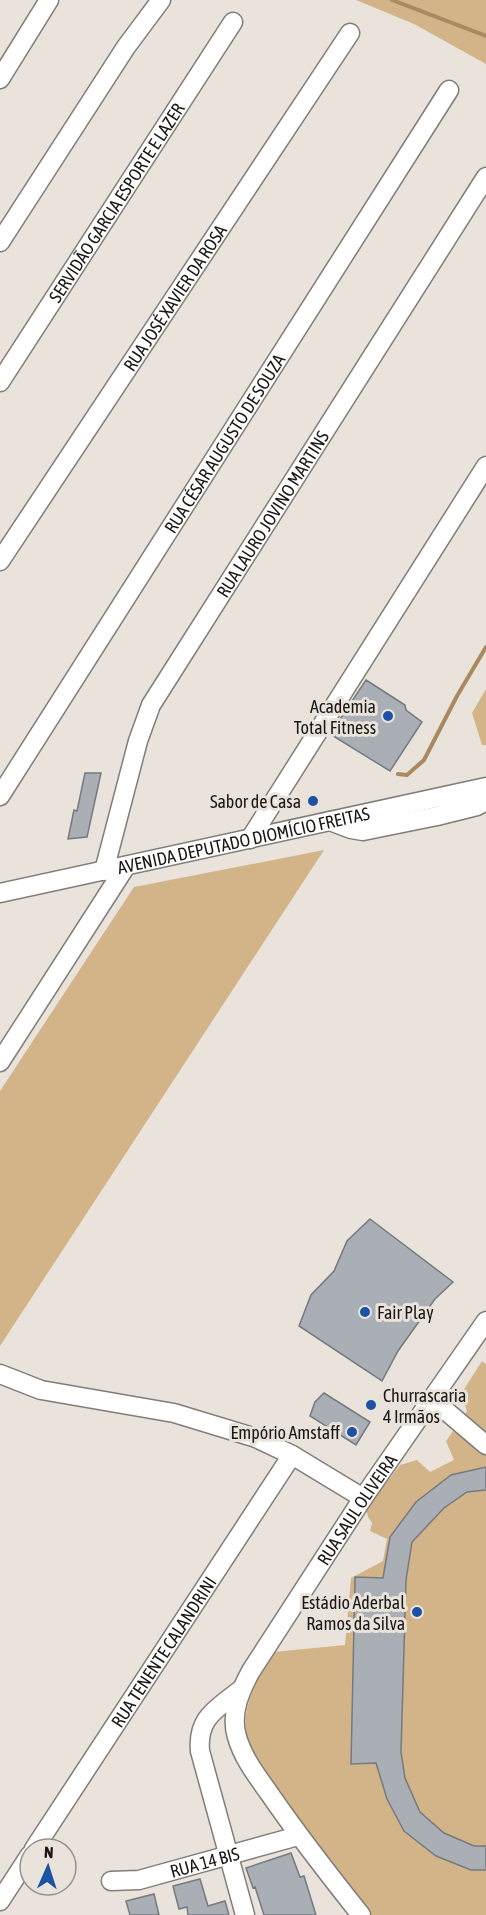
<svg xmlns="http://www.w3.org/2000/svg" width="486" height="1915" viewBox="0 0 486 1915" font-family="'Asap Condensed',sans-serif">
	<rect width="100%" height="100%" fill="#e9e3db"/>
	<path fill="#d3b489" d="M356,0H486V64L414,24Z
		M486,689V745H482L472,713Z
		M324,850L0,1346V1091L134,887Z
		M482,1361L486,1364V1915H370L254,1760C235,1717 251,1689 274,1652L345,1645L351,1578L383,1561L387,1539L370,1531L372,1523L368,1517L366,1509L400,1465L417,1460L430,1472L454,1460L446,1441L467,1411L461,1394Z"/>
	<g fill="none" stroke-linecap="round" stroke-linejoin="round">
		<path stroke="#a98a60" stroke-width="4" d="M392,0L486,36
			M398,774L407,775L424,760L457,696L486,647"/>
	</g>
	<path fill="#aaafb6" stroke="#757a81" stroke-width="1.5" d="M366,680L405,705L406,710L422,722L390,771L330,734Z
		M85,773H101L87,837L68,839L74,810L77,811Z
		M370,1219L453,1282L435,1299L398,1351L382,1381L299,1326L311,1295L334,1271L347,1241Z
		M324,1393L370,1422L356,1445L310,1416L315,1402Z
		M486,1467V1490L467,1492L444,1508L412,1542L406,1580L401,1752L405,1778L420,1812L444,1833L474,1846H486V1870H471L436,1856L404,1831L387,1799L376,1763L351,1764L355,1577L383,1578L390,1537L416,1502L451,1475Z
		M291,1853L300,1877L304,1876L316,1915H264L255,1887L253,1888L246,1868Z
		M200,1879L208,1906L225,1901L229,1915H188L187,1907L179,1909L173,1886Z
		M154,1894L159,1915H130L126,1901Z"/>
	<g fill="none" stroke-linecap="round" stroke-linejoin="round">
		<defs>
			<g id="minor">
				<path d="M0,79L49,0"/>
				<path d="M0,242L126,47L161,0"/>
				<path id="s1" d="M0,382L233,22"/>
				<path id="s2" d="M0,561L350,33"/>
				<path id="s3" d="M0,796L449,90"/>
				<path d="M330,821L351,829L363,831L437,816L477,806L486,801"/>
				<path d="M250,839L486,466"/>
				<path id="s4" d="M104,871L138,741L151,705L486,177"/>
				<path id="s5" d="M0,893L486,787"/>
				<path d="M0,1062L126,866"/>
				<path d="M0,1374L41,1390L174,1413L256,1438L292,1455L363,1498"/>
				<path d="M432,1399L486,1445"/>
				<path d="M240,1690C217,1709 197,1717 200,1751L245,1915"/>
				<path id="s6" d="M34,1849L292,1455"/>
				<path id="s7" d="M111,1881L139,1880L298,1836"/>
				<path d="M0,1901L30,1855"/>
				<path id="s8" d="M361,1915C329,1875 298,1835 269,1793C257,1776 243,1758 237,1737C230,1714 240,1691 251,1671L363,1498L486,1321"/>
			</g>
		</defs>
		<use href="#minor" stroke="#827d76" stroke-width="21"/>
		<use href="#minor" stroke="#fff" stroke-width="18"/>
	</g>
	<g fill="#1b52a4" stroke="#e9e3db" stroke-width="2">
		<circle cx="388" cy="716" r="6"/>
		<circle cx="313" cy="801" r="6"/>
		<circle cx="365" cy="1312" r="6"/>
		<circle cx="371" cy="1405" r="6"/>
		<circle cx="352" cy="1432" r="6"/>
		<circle cx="417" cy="1612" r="6"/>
	</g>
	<g text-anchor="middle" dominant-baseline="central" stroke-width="6" stroke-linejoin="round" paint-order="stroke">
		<g font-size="18" fill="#191714" stroke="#e9e3db">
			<text stroke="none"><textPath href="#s1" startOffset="214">SERVIDÃO GARCIA ESPORTE E LAZER</textPath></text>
			<text stroke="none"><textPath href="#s2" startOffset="316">RUA JOSÉ XAVIER DA ROSA</textPath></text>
			<text stroke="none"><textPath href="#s3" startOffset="418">RUA CÉSAR AUGUSTO DE SOUZA</textPath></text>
			<text stroke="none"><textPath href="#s4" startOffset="399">RUA LAURO JOVINO MARTINS</textPath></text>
			<text stroke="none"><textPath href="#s5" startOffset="249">AVENIDA DEPUTADO DIOMÍCIO FREITAS</textPath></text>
			<text stroke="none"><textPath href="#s8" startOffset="480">RUA SAUL OLIVEIRA</textPath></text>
			<text stroke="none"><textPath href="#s6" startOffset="236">RUA TENENTE CALANDRINI</textPath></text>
			<text stroke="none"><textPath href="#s7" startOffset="96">RUA 14 BIS</textPath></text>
		</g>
		<g font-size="18" fill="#191714" stroke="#e9e3db" text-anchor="end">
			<text x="376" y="706">Academia<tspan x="376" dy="21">Total Fitness</tspan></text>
			<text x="301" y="801">Sabor de Casa</text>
			<text x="377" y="1312" text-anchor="start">Fair Play</text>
			<text x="383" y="1395" text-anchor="start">Churrascaria<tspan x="383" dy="21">4 Irmãos</tspan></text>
			<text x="340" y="1432">Empório Amstaff</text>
			<text x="405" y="1602">Estádio Aderbal<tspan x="405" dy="21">Ramos da Silva</tspan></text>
		</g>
	</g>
	<g transform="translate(48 1867) rotate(3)"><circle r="28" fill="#e9e3db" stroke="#96918b" stroke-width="1.5"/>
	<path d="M0-4.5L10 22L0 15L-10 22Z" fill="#1b52a4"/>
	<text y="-9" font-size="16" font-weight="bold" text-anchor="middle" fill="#191714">N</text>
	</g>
</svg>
